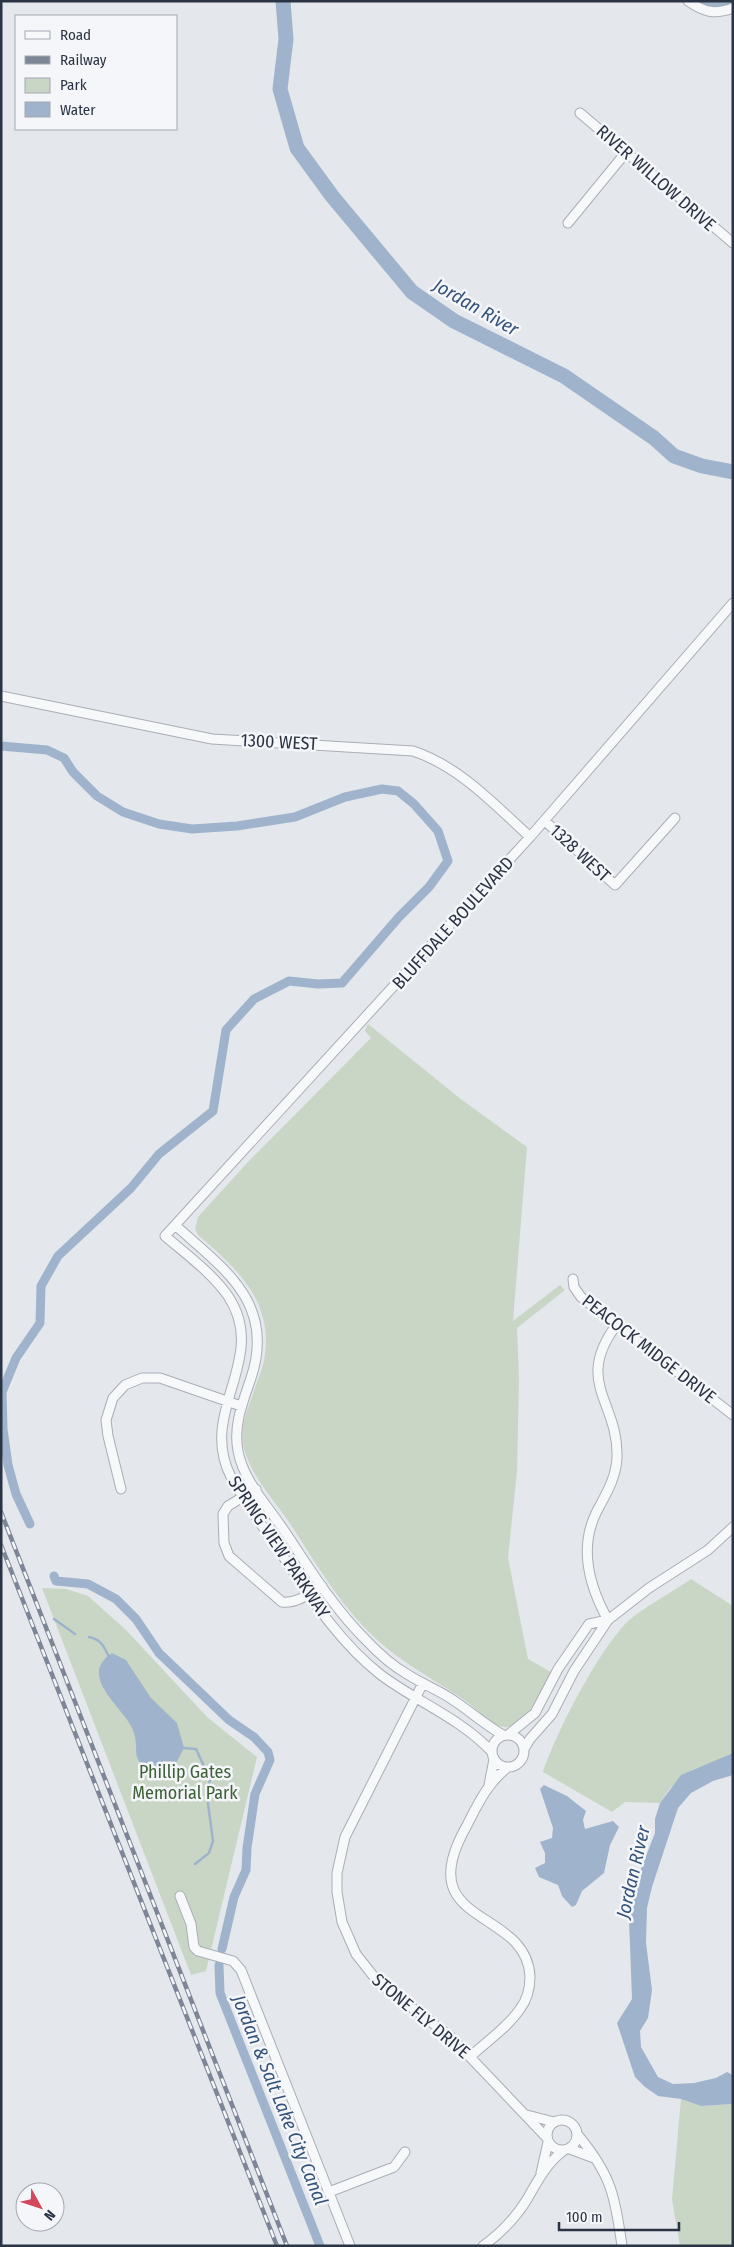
<svg xmlns="http://www.w3.org/2000/svg" width="734" height="2247" viewBox="0 0 734 2247" font-family="'Fira Sans Condensed',sans-serif">
	<rect width="100%" height="100%" fill="#e4e7ec"/>
	<path fill="#c9d6c5" d="M368,1024L462,1100L527,1147L513,1321L560,1285L565,1290L517,1328L519,1378L517,1471L508,1558L528,1659L551,1672C542,1689 523,1737 497,1725C487,1720 478,1711 470,1704C441,1683 410,1668 383,1645C342,1610 316,1563 287,1519C272,1498 253,1477 245,1452C238,1430 246,1414 253,1394C256,1384 260,1375 263,1365C277,1305 239,1270 198,1235L195,1229L198,1217L248,1162L371,1038L365,1031Z
		M691,1579L733,1606V1753L710,1765L694,1769L670,1788L660,1803L625,1802L612,1812L543,1772C557,1731 597,1653 627,1622C641,1609 674,1591 691,1579Z
		M42,1588L66,1589L88,1596L126,1630L207,1717L257,1757L206,1971L191,1975Z
		M681,2099L701,2106L733,2104V2246H680L672,2199Z"/>
	<path fill="#9fb4cc" d="M112,1653L126,1660L151,1698L177,1723L184,1748L176,1763L160,1773C124,1760 143,1753 132,1728C122,1706 77,1676 112,1653Z
		M733,1753V1775L713,1781L691,1793L678,1808L652,1887L647,1908L646,1943L652,1990L648,2018L640,2031L641,2047L658,2077L673,2084L694,2083L716,2078L727,2072L733,2075V2104L701,2106L681,2099L658,2096L645,2087L635,2077L617,2023L632,1999L629,1920L637,1879L655,1833V1819L660,1803L681,1775Z
		M544,1785L567,1796L586,1811L583,1820L585,1829L613,1821L619,1827L610,1845L604,1873L582,1891L576,1905L572,1907L562,1896L558,1885L539,1877L535,1868L545,1863V1853L540,1842L552,1838L553,1828L540,1789Z"/>
	<g fill="none" stroke-linecap="round" stroke-linejoin="round">
		<path stroke="#9fb4cc" stroke-width="2.5" d="M54,1619L75,1634
			M89,1637C100,1639 104,1646 108,1655
			M184,1748L196,1749L210,1779L207,1796L213,1841L209,1853L195,1864"/>
		<path stroke="#9fb4cc" stroke-width="9" d="M703,1C710,5 723,5 730,1
			M1,746L47,750L64,758L73,772L97,796L123,812L159,824L192,829L237,826L295,817L345,797L382,789L398,791L414,804L438,831L448,861L429,887L399,917L342,983L318,984L289,981L254,999L226,1030L213,1111L159,1154L131,1188L58,1256L41,1286L40,1323L16,1358L2,1392L3,1429L8,1465L16,1494L30,1524
			M54,1576L56,1581L88,1584L116,1599L136,1619L159,1653L229,1720L254,1737L268,1752L270,1760L255,1794L247,1848L246,1870L234,1897L222,1949
			M219,1965L220,1993L320,2246"/>
		<path stroke="#9fb4cc" stroke-width="15" d="M283,1L286,39L280,89L297,148L332,196L412,292L454,321L564,376L654,438L674,456L702,466L733,472"/>
		<defs>
			<path id="minor" d="M688,1C704,12 714,15 733,8
				M580,113L733,243
				M568,223L627,151
				M1,696L212,739L413,751C459,766 495,805 530,837
				M545,821L615,885L675,818
				M175,1225C224,1269 276,1303 251,1378C243,1402 233,1425 238,1451C243,1479 265,1503 281,1526C307,1564 331,1605 364,1638C377,1652 391,1665 407,1674C422,1684 439,1690 453,1700C470,1711 485,1725 503,1735
				M573,1279L574,1287L581,1297L733,1415
				M121,1489L108,1436L106,1420L113,1398L125,1385L142,1378H160L241,1406
				M256,1489L228,1506L223,1514L224,1543L229,1556L282,1602C297,1604 310,1593 322,1586
				M608,1620C589,1586 578,1548 597,1511C606,1494 616,1478 617,1458C619,1401 573,1383 617,1324
				M423,1683L345,1837L337,1873V1892L342,1922L356,1954L378,1982L451,2037L547,2138
				M509,1734L535,1713L558,1669L589,1624L608,1620
				M492 1751a16 16 0 1 1 32 0a16 16 0 1 1-32 0Z
				M524,1749L530,1739L552,1714L574,1671L608,1620L649,1588L708,1550L733,1527
				M492,1752C460,1718 417,1702 381,1675C336,1640 306,1590 274,1543C260,1522 243,1500 231,1477C197,1411 270,1359 228,1296C212,1273 186,1254 165,1236L530,837L733,603
				M489,1785L494,1759
				M180,1896L191,1924L194,1947L198,1951L233,1961L241,1970L350,2246
				M471,2056C487,2041 508,2027 520,2009C527,2000 530,1987 530,1976C526,1907 411,1927 465,1829C477,1806 487,1783 508,1767
				M527,2115L554,2122
				M547 2135a15 15 0 1 1 30 0a15 15 0 1 1-30 0Z
				M578,2135C611,2175 615,2195 622,2246
				M570,2149L594,2158
				M541,2173L548,2142
				M329,2192L394,2167L405,2152
				M483,2246C500,2234 515,2218 526,2201C537,2182 546,2164 563,2151"/>
		</defs>
		<use href="#minor" stroke="#a9aeb7" stroke-width="11"/>
		<use href="#minor" stroke="#f7f8fa" stroke-width="9"/>
		<defs>
			<path id="rail" d="M1,1512L287,2246
				M1,1545L277,2246"/>
		</defs>
		<use href="#rail" stroke="#7d8696" stroke-width="4.5"/>
		<use href="#rail" stroke="#f4f6f9" stroke-width="2.5" stroke-dasharray="8" stroke-linecap="butt"/>
	</g>
	<g text-anchor="middle" dominant-baseline="central" stroke-width="5" stroke-linejoin="round" paint-order="stroke">
		<g font-size="18" fill="#2b3445" stroke="#f4f6f9">
			<text transform="translate(656 178) rotate(41)">RIVER WILLOW DRIVE</text>
			<text transform="translate(279 742) rotate(3)">1300 WEST</text>
			<text transform="translate(580 853) rotate(43)">1328 WEST</text>
			<text transform="translate(453 923) rotate(-48)">BLUFFDALE BOULEVARD</text>
			<text transform="translate(649 1349) rotate(38)">PEACOCK MIDGE DRIVE</text>
			<text transform="translate(279 1547) rotate(56)">SPRING VIEW PARKWAY</text>
			<text transform="translate(421 2016) rotate(40)">STONE FLY DRIVE</text>
		</g>
		<g font-size="18" fill="#3f6138" stroke="#f4f6f9">
			<text x="185" y="1772">Phillip Gates<tspan x="185" dy="21">Memorial Park</tspan></text>
		</g>
		<g font-size="19" font-style="italic" fill="#34527a" stroke="#f4f6f9">
			<text transform="translate(476 307) rotate(30)">Jordan River</text>
			<text transform="translate(633 1872) rotate(-77)">Jordan River</text>
			<text transform="translate(280 2100) rotate(68)">Jordan &amp; Salt Lake City Canal</text>
		</g>
	</g>
	<rect width="734" height="2247" fill="none" stroke="#2b3445" stroke-width="5"/>
	<rect x="15" y="15" width="162" height="115" fill="#f4f6f9" stroke="#a4a8b1"/>
	<rect x="25" y="31" width="25" height="8" fill="#f7f8fa" stroke="#a4a8b1"/>
	<text x="60" y="40" font-size="15" fill="#2b3445">Road</text>
	<rect x="25" y="56" width="25" height="8" fill="#7d8696" stroke="#a4a8b1"/>
	<text x="60" y="65" font-size="15" fill="#2b3445">Railway</text>
	<rect x="25" y="78" width="25" height="15" fill="#c9d6c5" stroke="#a4a8b1"/>
	<text x="60" y="90" font-size="15" fill="#2b3445">Park</text>
	<rect x="25" y="102" width="25" height="15" fill="#9fb4cc" stroke="#a4a8b1"/>
	<text x="60" y="115" font-size="15" fill="#2b3445">Water</text>
	<g transform="translate(40 2207) rotate(130)"><circle r="24" fill="#f4f6f9" stroke="#a4a8b1"/>
	<path d="M0-4L9 19L0 12L-9 19Z" fill="#d1495b"/>
	<text y="-8" font-size="14" font-weight="bold" text-anchor="middle" fill="#2b3445">N</text>
	</g>
	<path d="M559 2222v8h120v-8" fill="none" stroke="#2b3445" stroke-width="2.5"/>
	<text x="566" y="2222" font-size="15" fill="#2b3445" stroke="#f4f6f9" stroke-width="4" paint-order="stroke">100 m</text>
</svg>
